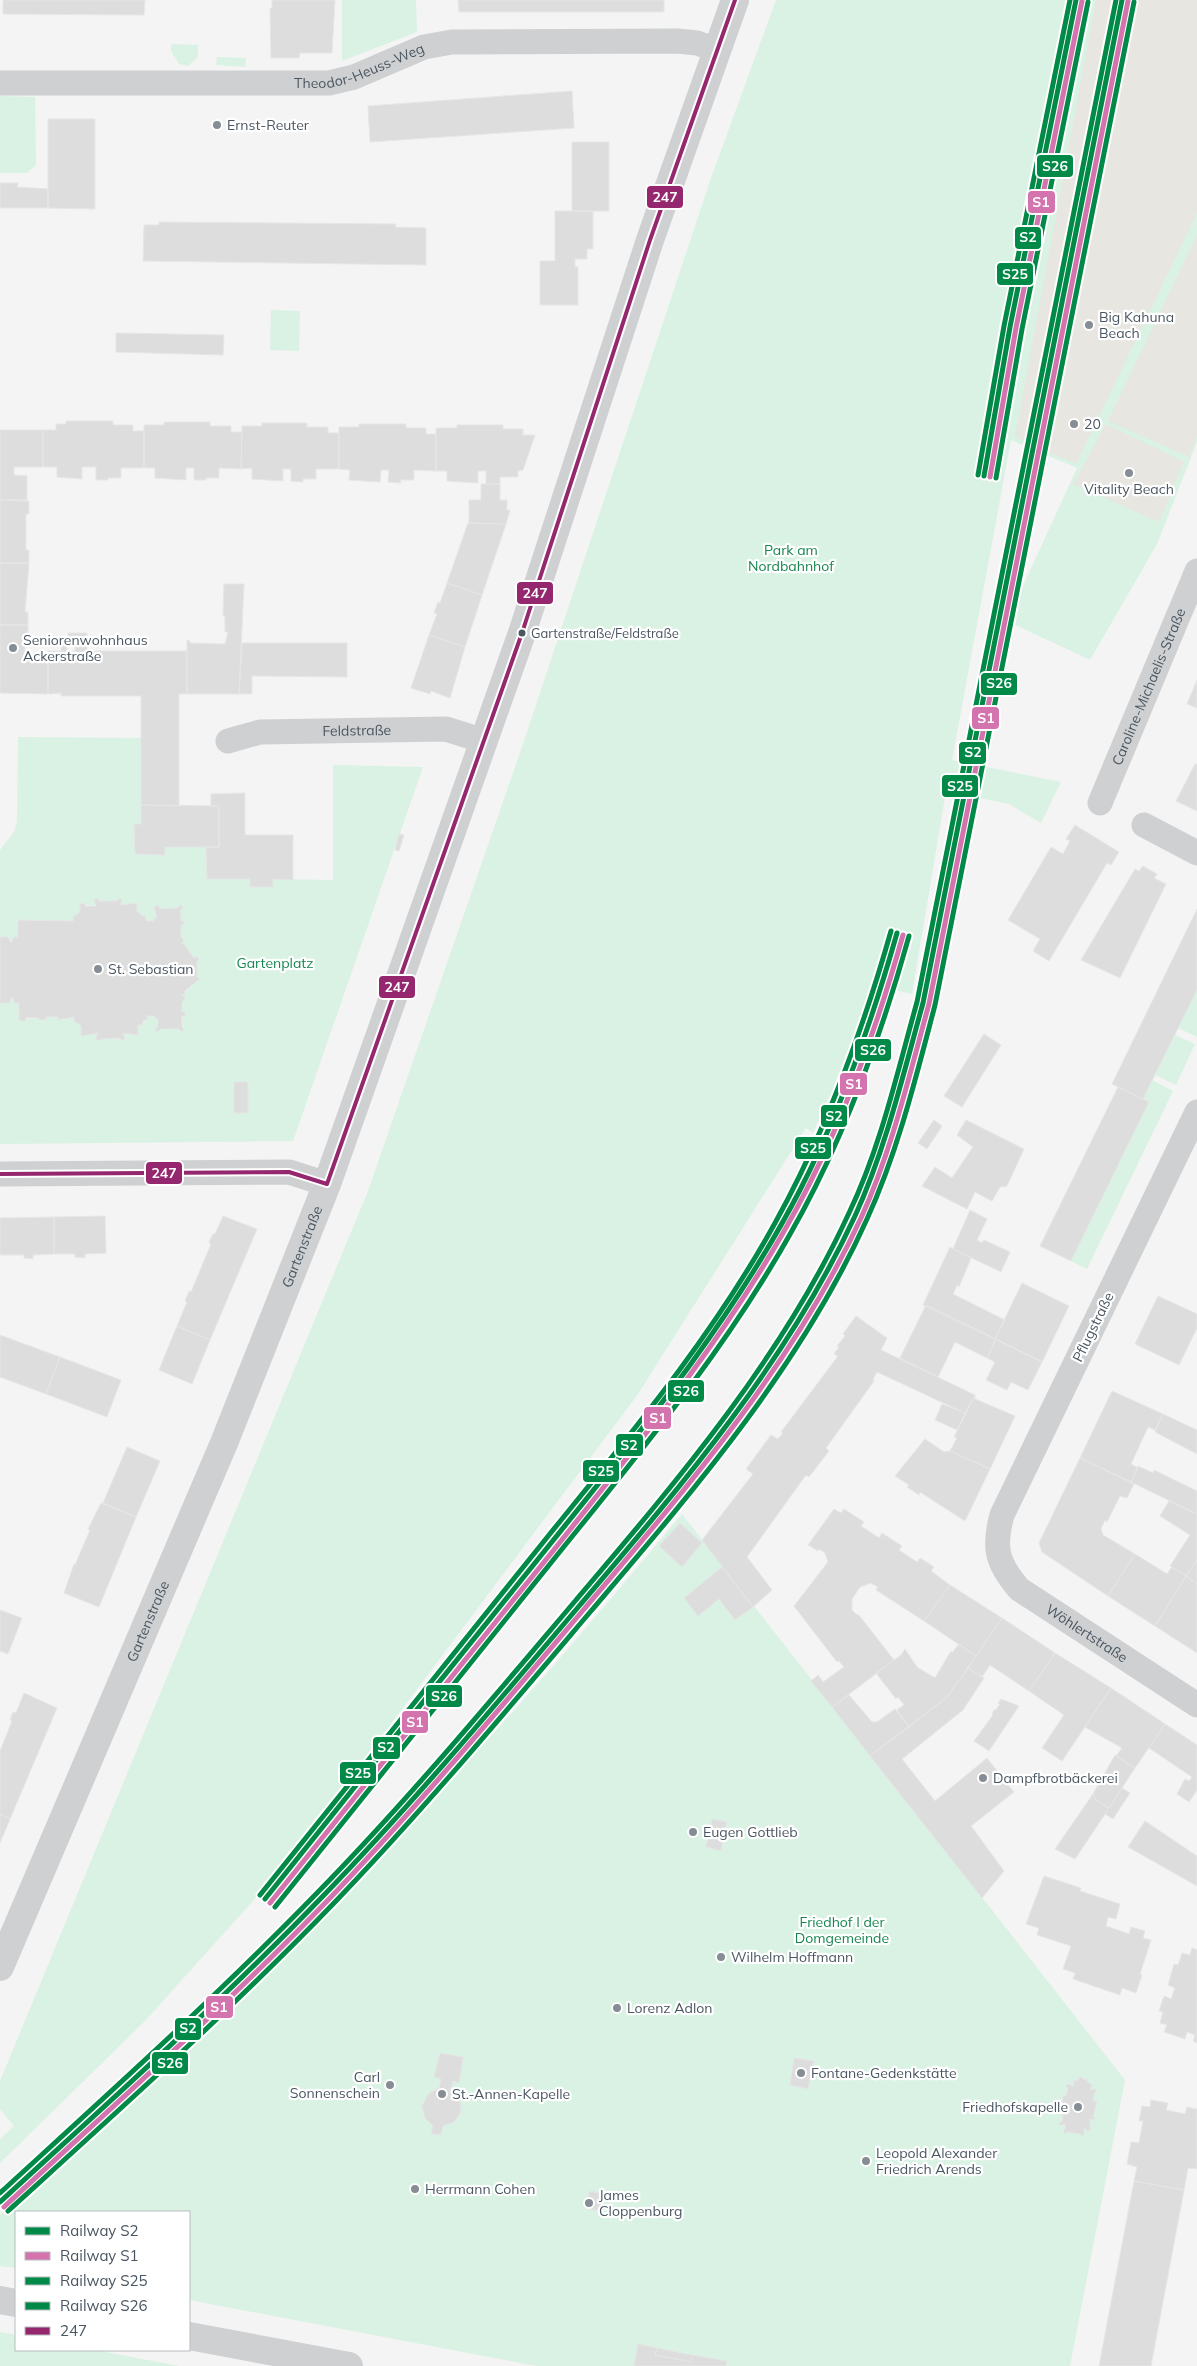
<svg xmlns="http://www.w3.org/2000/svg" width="1197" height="2366" viewBox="0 0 1197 2366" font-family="Mulish,sans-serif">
	<rect width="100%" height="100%" fill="#f4f4f4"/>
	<path fill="#d9f2e3" d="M342,0H416L417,32L342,61Z
		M776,0H1197V442L1157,544L1090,660L1007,621L1077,468L1011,440L952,760L1061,782L1041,823L1009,804L946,791L912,994L891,989L849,1104L829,1097L813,1133L806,1128L638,1394L349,1780L261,1892L144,2022L0,2163V2139L14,2126L0,2109V2081L368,1191L522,747L711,178Z
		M171,44L198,45V57L188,66L179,64L171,51Z
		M217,57L246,58L245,67L216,65Z
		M0,96L35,97L36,165L27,173H0Z
		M271,310L300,311L299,351L270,350Z
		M18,737L142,738L141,824H134L135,854L165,855V847H206L207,879H250L273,887V879L333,880V765L423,767L293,1141L0,1144V1003H9L12,997V999L19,1003V1020L39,1018V1020H46V1017H58V1020H65V1017H74V1021L81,1026L82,1036L98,1033V1037L101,1039L120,1038L122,1041L125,1039L123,1033L138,1035V1025L144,1023L147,1016H155L158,1019V1027L155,1029L157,1032L161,1029H179L182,1032L184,1030L182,1016L185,1015V1012H182V995L200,979L197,977V962L199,959L197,956L194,958L184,944H181L184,940L181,937V925H184L181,921L180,910L183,908L181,905L177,908L160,909L157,905L155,907L157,918L154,921H146L140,912H137L136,903L120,905V898L117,901H99L97,898L96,906L80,904V912L73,917V921L18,920V937H14L11,943L8,937H0V850L14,832L17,821Z
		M1197,990V1037L1178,1028Z
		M1175,1035L1195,1044L1176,1085L1155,1075Z
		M1152,1080L1173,1091L1087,1269L1071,1261L1149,1102L1143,1099Z
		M682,1514L1125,2080L1070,2366H536L189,2300V2212H16V2268L0,2266V2215C143,2083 287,1951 422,1810C513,1715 598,1615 682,1514Z
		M0,2332L16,2335V2350H95L179,2366H0Z"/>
	<path fill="#e7e6e1" d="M1096,0H1197V213L1076,464L1015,437Z
		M1197,235V436L1189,457L1108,421Z
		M1106,424L1184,462L1159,522L1073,484Z"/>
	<path fill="#ddddde" stroke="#e5e6e7" d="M3,0H145L144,15L3,14Z
		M272,0H335L332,53H300L299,58H271L270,8H272Z
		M458,0H664V12H459Z
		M572,91L574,128L370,142L368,106Z
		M48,119H95V209L48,208Z
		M572,142H609V211H572Z
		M0,183H18L17,187L48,189V208H0Z
		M555,211H593V249H587V259H575V267H578V305H540V261H555Z
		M159,222L396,224L395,227L426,228V265L143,261L144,225H159Z
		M116,333L224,335L223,355L116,352Z
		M66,421H113V425H133V431H144V468H121V478H108V480H96V467H82V479L57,477V467H43V430H56V424H66Z
		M164,422H210V426H231V432H242L241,469L219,468V478H206V480H194V468H186V480L155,478V468H144V425H164Z
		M262,423H307V427H328V433H339V469H316V479H303V482L291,481V469H283V481L252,479V468L241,469L242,426H262Z
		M359,424H406V428H426V434H436V471L414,470V480H400L401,483L388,482L389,470H381L380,482L349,480L350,470L339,469V427H359Z
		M457,425H503V429H523V435H535L523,470L518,471V477H500V484H486V471H478V483L447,481V471H436V428H457Z
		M0,430H43V467H14V475L27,476V500H0Z
		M481,484H500V500H507V510H510L506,524L469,523V500H481Z
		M0,500L29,501V514H26V550H29V563H0Z
		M468,523L506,524L482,595L447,583Z
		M0,563H29L25,612H28V625H0Z
		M447,583L482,595L465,647L429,635L437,614L434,613L438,602L440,603Z
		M224,584H244L239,694H187V640L190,641V643L225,644L228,632H225V616H223Z
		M0,625H28V636H25V660L48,661V694L0,693Z
		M68,633H87V651H187V694H179V806L141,805V696H61V693L48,694V651H61V641H67V651H75V639H68Z
		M429,635L465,647L450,698L431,691L430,694L411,688Z
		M242,643H347V677L252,676V694H239Z
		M1197,680V708L1187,704Z
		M1195,764H1197V811L1176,801Z
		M245,793V835H293V880L273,879V887H250V879H207L206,847H219V806H211V794Z
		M141,805L219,806V847H165V855L135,854L134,824H141Z
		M1075,825L1119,852L1111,865L1107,863L1049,961L1033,951L1040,939L1008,920L1051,847L1063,854L1070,841L1066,839Z
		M399,834L404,835L399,851L395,850Z
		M1143,866L1157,874L1154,878L1166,884L1120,978L1081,960L1135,869L1139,871Z
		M97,898L99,901H117L120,898L122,900L120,905L137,903V912H140V914L146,917V921H154V918H157L154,907L158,905L160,909L177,908L181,905L183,908L180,910L181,921H184V925H181V937L184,940L181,944H184L194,958L197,956L199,959L197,962V977L200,979L185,991V995H182L185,998L182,1002V1012L185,1011V1016H182V1026L184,1030L182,1032L179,1029H161L157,1032L155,1029L158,1027V1019H155V1016H147V1020H144L142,1025H138V1035L123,1033L125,1039L122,1041L120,1038L101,1039L98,1041L96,1038L98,1033L81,1036V1026L74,1021V1017L58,1020V1017H46V1020H39V1018H26V1021H19V1003H15L12,997L9,1003H0V937H8L11,943L14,937H18V920L73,921V917L80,912V904L85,903V906H96L94,900Z
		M1197,909V990L1143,1099L1112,1084Z
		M984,1034L1001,1045L962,1107L944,1096Z
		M234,1082H248V1113H234Z
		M1118,1087L1149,1102L1071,1261L1040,1246Z
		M934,1120L942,1126L927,1149L918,1143Z
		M966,1120L1024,1149L1007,1186L1000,1187L992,1201L975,1192L967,1209L922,1186L935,1167L952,1178L973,1147L957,1135Z
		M970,1210L987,1219L977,1240L982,1243L984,1240L1010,1252L1001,1272L953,1249Z
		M105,1216L106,1253L85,1254V1258L75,1257V1254H54V1217Z
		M223,1216L257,1229L210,1340L177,1326L187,1302L185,1301L189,1291L191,1292L211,1244L209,1243L211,1238L213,1234H215Z
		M54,1217V1254L33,1255V1259L24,1258V1255H0V1218Z
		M950,1247L971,1258L959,1287L957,1285L953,1294L1005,1320L995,1339L923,1305Z
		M1022,1283L1069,1306L1042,1362L995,1339Z
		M1158,1296L1197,1314V1328L1179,1365L1135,1344Z
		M926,1305L996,1339L987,1358L955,1342L938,1377L900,1358Z
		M856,1316L887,1338L881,1350L975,1395L965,1413L877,1372L873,1379L874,1381L826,1448L829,1451L809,1477L806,1475L747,1557L772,1590L753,1607L702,1540L753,1474L746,1469L771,1435L778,1439L783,1433L781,1432L838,1356L834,1354L839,1347L837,1346L845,1336L843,1334Z
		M177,1326L210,1340L192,1384L159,1370Z
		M0,1335L60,1357L46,1394L0,1377Z
		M996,1339L1042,1362L1028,1390L1011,1382L1007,1390L986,1380L995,1362L987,1358Z
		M60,1357L121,1380L107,1417L46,1394Z
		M1112,1391L1163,1414L1155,1430L1148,1427L1131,1464L1138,1468L1131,1482L1080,1458Z
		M975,1395V1399L1015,1416L990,1469L950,1451L957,1438L954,1437Z
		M942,1404L965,1413L957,1430L935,1420Z
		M1163,1414L1197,1430V1454L1155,1432Z
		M925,1439L944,1452L950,1451L990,1469L965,1521L920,1492L919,1495L907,1487L909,1485L895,1476Z
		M127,1447L160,1461L136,1517L103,1503Z
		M1080,1458L1134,1484L1127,1498L1120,1496L1107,1522L1105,1520L1101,1529L1103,1535L1135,1554L1108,1596L1042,1552L1039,1543Z
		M1138,1466L1153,1473L1154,1470L1197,1491V1514L1131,1482Z
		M1169,1501L1197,1514V1560L1186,1576L1170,1566L1190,1535L1160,1516Z
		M101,1503L136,1517L99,1607L64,1593L74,1564L75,1565L90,1530L88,1529Z
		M834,1509L841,1513L844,1509L864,1522L861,1526L879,1538L882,1533L902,1546L899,1550L917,1562L920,1558L934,1567L931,1571L950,1585L924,1621L876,1590L878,1587L871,1583L860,1587L852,1599V1610L857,1615L858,1614L894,1660L832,1707L811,1681L818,1675L823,1682L844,1667L839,1661L837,1662L794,1606L828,1562L825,1553L819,1549L818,1551L808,1545Z
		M680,1523L702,1543L682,1567L659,1546Z
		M1135,1554L1167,1574L1172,1567L1186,1576L1155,1626L1108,1596Z
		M1197,1560V1584L1186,1576Z
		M722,1567L753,1607L735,1620L719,1599L698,1616L684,1598Z
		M1186,1576L1197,1584V1653L1155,1626Z
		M950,1585L1002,1618L976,1656L924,1621Z
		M0,1610L22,1618L8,1654L0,1651Z
		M1002,1618L1055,1653L1029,1691L990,1665L982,1677L968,1668Z
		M959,1644L976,1656L947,1697L909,1727L897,1710L904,1705L898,1697L896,1699L876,1673L901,1655L905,1649L917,1667L935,1678L951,1651L952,1653Z
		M1055,1653L1111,1688L1062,1761L1042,1748L1064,1715L1029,1691Z
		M968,1668L984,1678L963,1710L902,1759L935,1801L987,1758L1014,1792L971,1826L1004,1871L982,1898L870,1756L947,1697Z
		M1111,1688L1165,1724L1135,1768L1116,1756L1122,1748L1085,1727Z
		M24,1693L57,1708L10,1819L0,1814V1751L12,1721L10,1720L13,1712L16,1713Z
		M849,1695L872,1722H877L895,1709L909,1727L870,1756L832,1707Z
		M1001,1699L1019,1706L989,1751L974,1741L993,1715L992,1713L995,1709L996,1710L1000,1704L998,1703Z
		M1165,1724L1197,1745V1790L1189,1802L1177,1794L1185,1779L1189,1781L1192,1777L1149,1748Z
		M1115,1755L1135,1768L1109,1808L1096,1800L1093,1794Z
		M1122,1788L1130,1793L1113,1819L1105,1814Z
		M1093,1794L1096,1800L1109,1808L1075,1859L1055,1849Z
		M0,1814L10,1819L0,1843Z
		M712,1819L727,1822L721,1851L706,1847Z
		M1145,1821L1197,1856V1886L1128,1847Z
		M1044,1876L1081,1888L1080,1891L1120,1904L1116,1919L1108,1917L1106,1926L1129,1934L1131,1927L1145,1931L1143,1938L1151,1940L1140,1974L1142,1975L1136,1993L1122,1988L1120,1995L1073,1979L1075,1973L1063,1969L1071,1946L1037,1935L1039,1928L1026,1924Z
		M1192,1948L1197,1950V2043L1193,2041L1195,2035L1187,2032L1185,2039L1164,2032L1167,2025L1160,2023L1163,2012L1159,2011L1164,1996L1171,1999L1175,1988L1168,1985L1174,1964L1178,1965L1182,1953L1190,1955Z
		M440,2053L463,2057L459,2083L453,2081L450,2091L460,2101L461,2112L454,2122L443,2126L441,2135L431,2134L433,2126L425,2118L422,2106L429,2093L439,2088L441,2079L434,2077Z
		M794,2058L814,2061L808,2089L790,2085Z
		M1080,2077L1085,2080L1087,2078V2081L1092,2085L1090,2090L1095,2089L1097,2092L1094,2093L1093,2101H1097L1093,2117H1095L1094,2120L1090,2119V2130L1088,2131L1084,2128V2135L1081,2137V2134L1067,2132L1065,2134L1063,2132L1066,2126L1064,2124L1060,2126L1059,2123L1062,2122L1063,2114L1060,2113L1062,2110L1063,2095L1066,2096L1068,2089L1066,2085L1069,2084L1074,2087L1073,2081L1079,2080L1078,2078Z
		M1151,2100L1168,2103L1166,2110L1185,2114L1187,2107L1197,2109V2169L1188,2168L1184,2190L1134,2181L1137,2167L1127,2164L1131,2142L1139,2143L1143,2121H1139L1142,2106L1150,2107Z
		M1134,2181L1184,2190L1182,2201L1151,2366H1099Z
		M589,2191L604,2194L601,2211L587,2209Z
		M638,2344L657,2348L655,2355L691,2362L692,2355L727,2361L726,2366H634Z
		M657,2348L692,2355L691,2362L655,2355Z"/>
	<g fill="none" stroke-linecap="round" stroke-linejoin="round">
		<g stroke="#ced0d2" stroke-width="25">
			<path id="s1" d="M0,83H329L354,77L424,47L452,42L677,41L697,43L717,50"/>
			<path id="s2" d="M228,741L260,732L446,729L484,741"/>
			<path id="s3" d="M1100,803L1197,571"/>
			<path d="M1144,825L1197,853"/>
			<path id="s4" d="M1197,1112L1002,1515C993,1548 997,1563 1019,1589L1197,1705"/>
			<path d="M0,1174L289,1172L327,1184"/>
		</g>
		<g stroke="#ced0d2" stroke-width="28">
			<path id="s5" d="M0,1967L224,1443L327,1184L522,633L650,240L735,0"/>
			<path d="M0,2300L16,2303"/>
			<path d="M189,2336L349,2366"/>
		</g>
		<defs>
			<path id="bus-1" d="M0,1174L289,1172L327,1184
				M327,1184L522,633L650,240L735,0"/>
		</defs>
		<use href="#bus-1" stroke="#fff" stroke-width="8"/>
		<use href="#bus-1" stroke="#95276e" stroke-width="4"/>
		<defs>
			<path id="rail-1" d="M984,476L1010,327L1076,0
				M265,1899C360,1780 455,1662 551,1543C641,1431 734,1318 800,1190C842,1108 872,1021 897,933
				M0,2202C110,2101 221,2002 325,1894C414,1802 497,1703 580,1605C683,1484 788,1361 855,1216C886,1148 903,1075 923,1003L1122,0"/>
			<path id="rail-2" d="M990,477L1016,328L1082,1
				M270,1903C364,1786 458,1668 553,1551C634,1449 718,1347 783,1233C837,1140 874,1038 903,935
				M4,2207C114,2105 226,2006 330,1898C419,1805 502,1706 585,1608C688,1487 794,1363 861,1218C892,1150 909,1076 929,1004L1128,1"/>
			<path id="rail-3" d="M978,475L1004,326L1070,0
				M260,1895C356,1775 453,1655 549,1535C629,1436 713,1336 775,1223C826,1131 862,1033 891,931
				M0,2193C107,2095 216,1997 317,1893C408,1800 492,1699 576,1600C678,1480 783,1357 849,1213C881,1146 897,1073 917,1002L1116,0"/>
			<path id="rail-4" d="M996,478L1022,329L1088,2
				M275,1907C369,1789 464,1672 558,1554C640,1452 725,1350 789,1236C843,1142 880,1040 909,936
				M8,2211C119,2110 231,2010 335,1902C424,1809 507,1710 591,1611C694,1490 801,1366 867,1219C898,1151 916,1077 935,1005L1134,2"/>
		</defs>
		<use href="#rail-1" stroke="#fff" stroke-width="9"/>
		<use href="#rail-2" stroke="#fff" stroke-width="9"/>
		<use href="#rail-3" stroke="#fff" stroke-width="9"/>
		<use href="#rail-4" stroke="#fff" stroke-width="9"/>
		<use href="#rail-1" stroke="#018a47" stroke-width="5"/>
		<use href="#rail-2" stroke="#d474ae" stroke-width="5"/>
		<use href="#rail-3" stroke="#018a47" stroke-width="5"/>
		<use href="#rail-4" stroke="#018a47" stroke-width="5"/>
	</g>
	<g fill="#868d94" stroke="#fff" stroke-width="2">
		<circle cx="217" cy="125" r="5"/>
		<circle cx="1089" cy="325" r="5"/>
		<circle cx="1074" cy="424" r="5"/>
		<circle cx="1129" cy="473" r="5"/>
		<circle cx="13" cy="648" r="5"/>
		<circle cx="98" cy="969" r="5"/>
		<circle cx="983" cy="1778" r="5"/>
		<circle cx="693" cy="1832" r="5"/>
		<circle cx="721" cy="1957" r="5"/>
		<circle cx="617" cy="2008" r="5"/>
		<circle cx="801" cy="2073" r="5"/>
		<circle cx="390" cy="2085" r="5"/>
		<circle cx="442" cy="2094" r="5"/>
		<circle cx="1078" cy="2107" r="5"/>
		<circle cx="866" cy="2161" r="5"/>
		<circle cx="415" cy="2189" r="5"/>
		<circle cx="589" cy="2203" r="5"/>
	</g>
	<circle fill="#4a5661" stroke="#fff" stroke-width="2" cx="522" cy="633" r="4.5"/>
	<g text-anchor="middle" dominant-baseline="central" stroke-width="4.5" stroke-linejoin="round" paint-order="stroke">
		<g font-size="13" fill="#4a5661" stroke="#fff" text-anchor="start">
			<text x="531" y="633">Gartenstraße/Feldstraße</text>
		</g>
		<g font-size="14" fill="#4a5661" stroke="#fff">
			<text stroke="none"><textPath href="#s1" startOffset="362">Theodor-Heuss-Weg</textPath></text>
			<text stroke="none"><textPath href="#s3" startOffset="126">Caroline-Michaelis-Straße</textPath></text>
			<text stroke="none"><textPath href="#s2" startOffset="130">Feldstraße</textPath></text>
			<text stroke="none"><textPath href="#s5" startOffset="781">Gartenstraße</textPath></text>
			<text transform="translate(1093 1327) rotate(-64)">Pflugstraße</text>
			<text stroke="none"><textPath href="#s5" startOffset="376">Gartenstraße</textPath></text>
			<text stroke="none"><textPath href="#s4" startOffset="609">Wöhlertstraße</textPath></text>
		</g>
		<g font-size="14" fill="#4a5661" stroke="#fff" text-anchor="start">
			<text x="227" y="125">Ernst-Reuter</text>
			<text x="1099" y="317">Big Kahuna<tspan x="1099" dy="16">Beach</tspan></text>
			<text x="1084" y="424">20</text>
			<text x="1129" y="489" text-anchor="middle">Vitality Beach</text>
			<text x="23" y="640">Seniorenwohnhaus<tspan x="23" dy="16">Ackerstraße</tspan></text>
			<text x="108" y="969">St. Sebastian</text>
			<text x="993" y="1778">Dampfbrotbäckerei</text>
			<text x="703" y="1832">Eugen Gottlieb</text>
			<text x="731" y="1957">Wilhelm Hoffmann</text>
			<text x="627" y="2008">Lorenz Adlon</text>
			<text x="811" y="2073">Fontane-Gedenkstätte</text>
			<text x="380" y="2077" text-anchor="end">Carl<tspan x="380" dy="16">Sonnenschein</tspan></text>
			<text x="452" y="2094">St.-Annen-Kapelle</text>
			<text x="1068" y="2107" text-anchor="end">Friedhofskapelle</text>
			<text x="876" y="2153">Leopold Alexander<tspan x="876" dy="16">Friedrich Arends</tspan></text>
			<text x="425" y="2189">Herrmann Cohen</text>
			<text x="599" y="2195">James<tspan x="599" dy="16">Cloppenburg</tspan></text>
		</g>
		<g font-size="14" fill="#17864f" stroke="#fff">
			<text x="791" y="550">Park am<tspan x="791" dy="16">Nordbahnhof</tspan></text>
			<text x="275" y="963">Gartenplatz</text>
			<text x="842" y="1922">Friedhof I der<tspan x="842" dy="16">Domgemeinde</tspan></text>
		</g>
	</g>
	<g stroke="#fff" stroke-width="2">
		<rect x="1036" y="154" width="38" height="24" rx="5" fill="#018a47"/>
		<rect x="646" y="185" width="38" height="24" rx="5" fill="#95276e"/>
		<rect x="1027" y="190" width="29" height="24" rx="5" fill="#d474ae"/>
		<rect x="1014" y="226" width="28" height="24" rx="5" fill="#018a47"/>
		<rect x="996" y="262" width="38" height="24" rx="5" fill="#018a47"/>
		<rect x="516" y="581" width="38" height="24" rx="5" fill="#95276e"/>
		<rect x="980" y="672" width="38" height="24" rx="5" fill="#018a47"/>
		<rect x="971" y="706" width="29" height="24" rx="5" fill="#d474ae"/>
		<rect x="958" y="741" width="29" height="24" rx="5" fill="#018a47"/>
		<rect x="941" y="774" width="38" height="24" rx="5" fill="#018a47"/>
		<rect x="378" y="975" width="38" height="24" rx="5" fill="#95276e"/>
		<rect x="854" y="1038" width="38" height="24" rx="5" fill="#018a47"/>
		<rect x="839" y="1072" width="29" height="24" rx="5" fill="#d474ae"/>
		<rect x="820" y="1104" width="28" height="24" rx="5" fill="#018a47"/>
		<rect x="794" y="1136" width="38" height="24" rx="5" fill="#018a47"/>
		<rect x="145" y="1161" width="38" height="24" rx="5" fill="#95276e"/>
		<rect x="667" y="1379" width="38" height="24" rx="5" fill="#018a47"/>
		<rect x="643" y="1406" width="29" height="24" rx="5" fill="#d474ae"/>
		<rect x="615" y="1433" width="29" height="24" rx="5" fill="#018a47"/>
		<rect x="582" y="1459" width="38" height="24" rx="5" fill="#018a47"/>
		<rect x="425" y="1684" width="38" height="24" rx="5" fill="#018a47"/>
		<rect x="401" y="1710" width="28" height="24" rx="5" fill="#d474ae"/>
		<rect x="372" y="1736" width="29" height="24" rx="5" fill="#018a47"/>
		<rect x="339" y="1761" width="38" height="24" rx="5" fill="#018a47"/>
		<rect x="205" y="1995" width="29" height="24" rx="5" fill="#d474ae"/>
		<rect x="174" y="2017" width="28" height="24" rx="5" fill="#018a47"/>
		<rect x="151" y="2051" width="38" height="24" rx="5" fill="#018a47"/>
	</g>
	<g font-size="14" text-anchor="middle" font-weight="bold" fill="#fff">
		<text x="1055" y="171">S26</text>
		<text x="665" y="202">247</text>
		<text x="1041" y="207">S1</text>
		<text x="1028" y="242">S2</text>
		<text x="1015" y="279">S25</text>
		<text x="535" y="598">247</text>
		<text x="999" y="688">S26</text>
		<text x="986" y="723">S1</text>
		<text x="973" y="757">S2</text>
		<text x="960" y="791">S25</text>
		<text x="397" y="992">247</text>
		<text x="873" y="1055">S26</text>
		<text x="854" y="1089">S1</text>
		<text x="834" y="1121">S2</text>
		<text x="813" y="1153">S25</text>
		<text x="164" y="1178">247</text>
		<text x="686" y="1396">S26</text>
		<text x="658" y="1423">S1</text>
		<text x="629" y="1450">S2</text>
		<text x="601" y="1476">S25</text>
		<text x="444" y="1701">S26</text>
		<text x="415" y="1727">S1</text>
		<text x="386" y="1752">S2</text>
		<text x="358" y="1778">S25</text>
		<text x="219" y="2012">S1</text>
		<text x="188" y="2033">S2</text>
		<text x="170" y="2068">S26</text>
	</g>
	<rect x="15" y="2211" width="175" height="140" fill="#ffffff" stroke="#b7bbc0"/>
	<rect x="25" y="2227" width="25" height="8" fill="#018a47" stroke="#b7bbc0"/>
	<text x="60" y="2236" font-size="15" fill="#4a5661">Railway S2</text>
	<rect x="25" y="2252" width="25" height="8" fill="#d474ae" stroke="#b7bbc0"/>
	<text x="60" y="2261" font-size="15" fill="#4a5661">Railway S1</text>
	<rect x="25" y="2277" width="25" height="8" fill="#018a47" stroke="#b7bbc0"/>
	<text x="60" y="2286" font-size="15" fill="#4a5661">Railway S25</text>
	<rect x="25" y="2302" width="25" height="8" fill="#018a47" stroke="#b7bbc0"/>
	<text x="60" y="2311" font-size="15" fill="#4a5661">Railway S26</text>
	<rect x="25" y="2327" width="25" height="8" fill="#95276e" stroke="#b7bbc0"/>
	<text x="60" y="2336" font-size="15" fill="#4a5661">247</text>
</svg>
